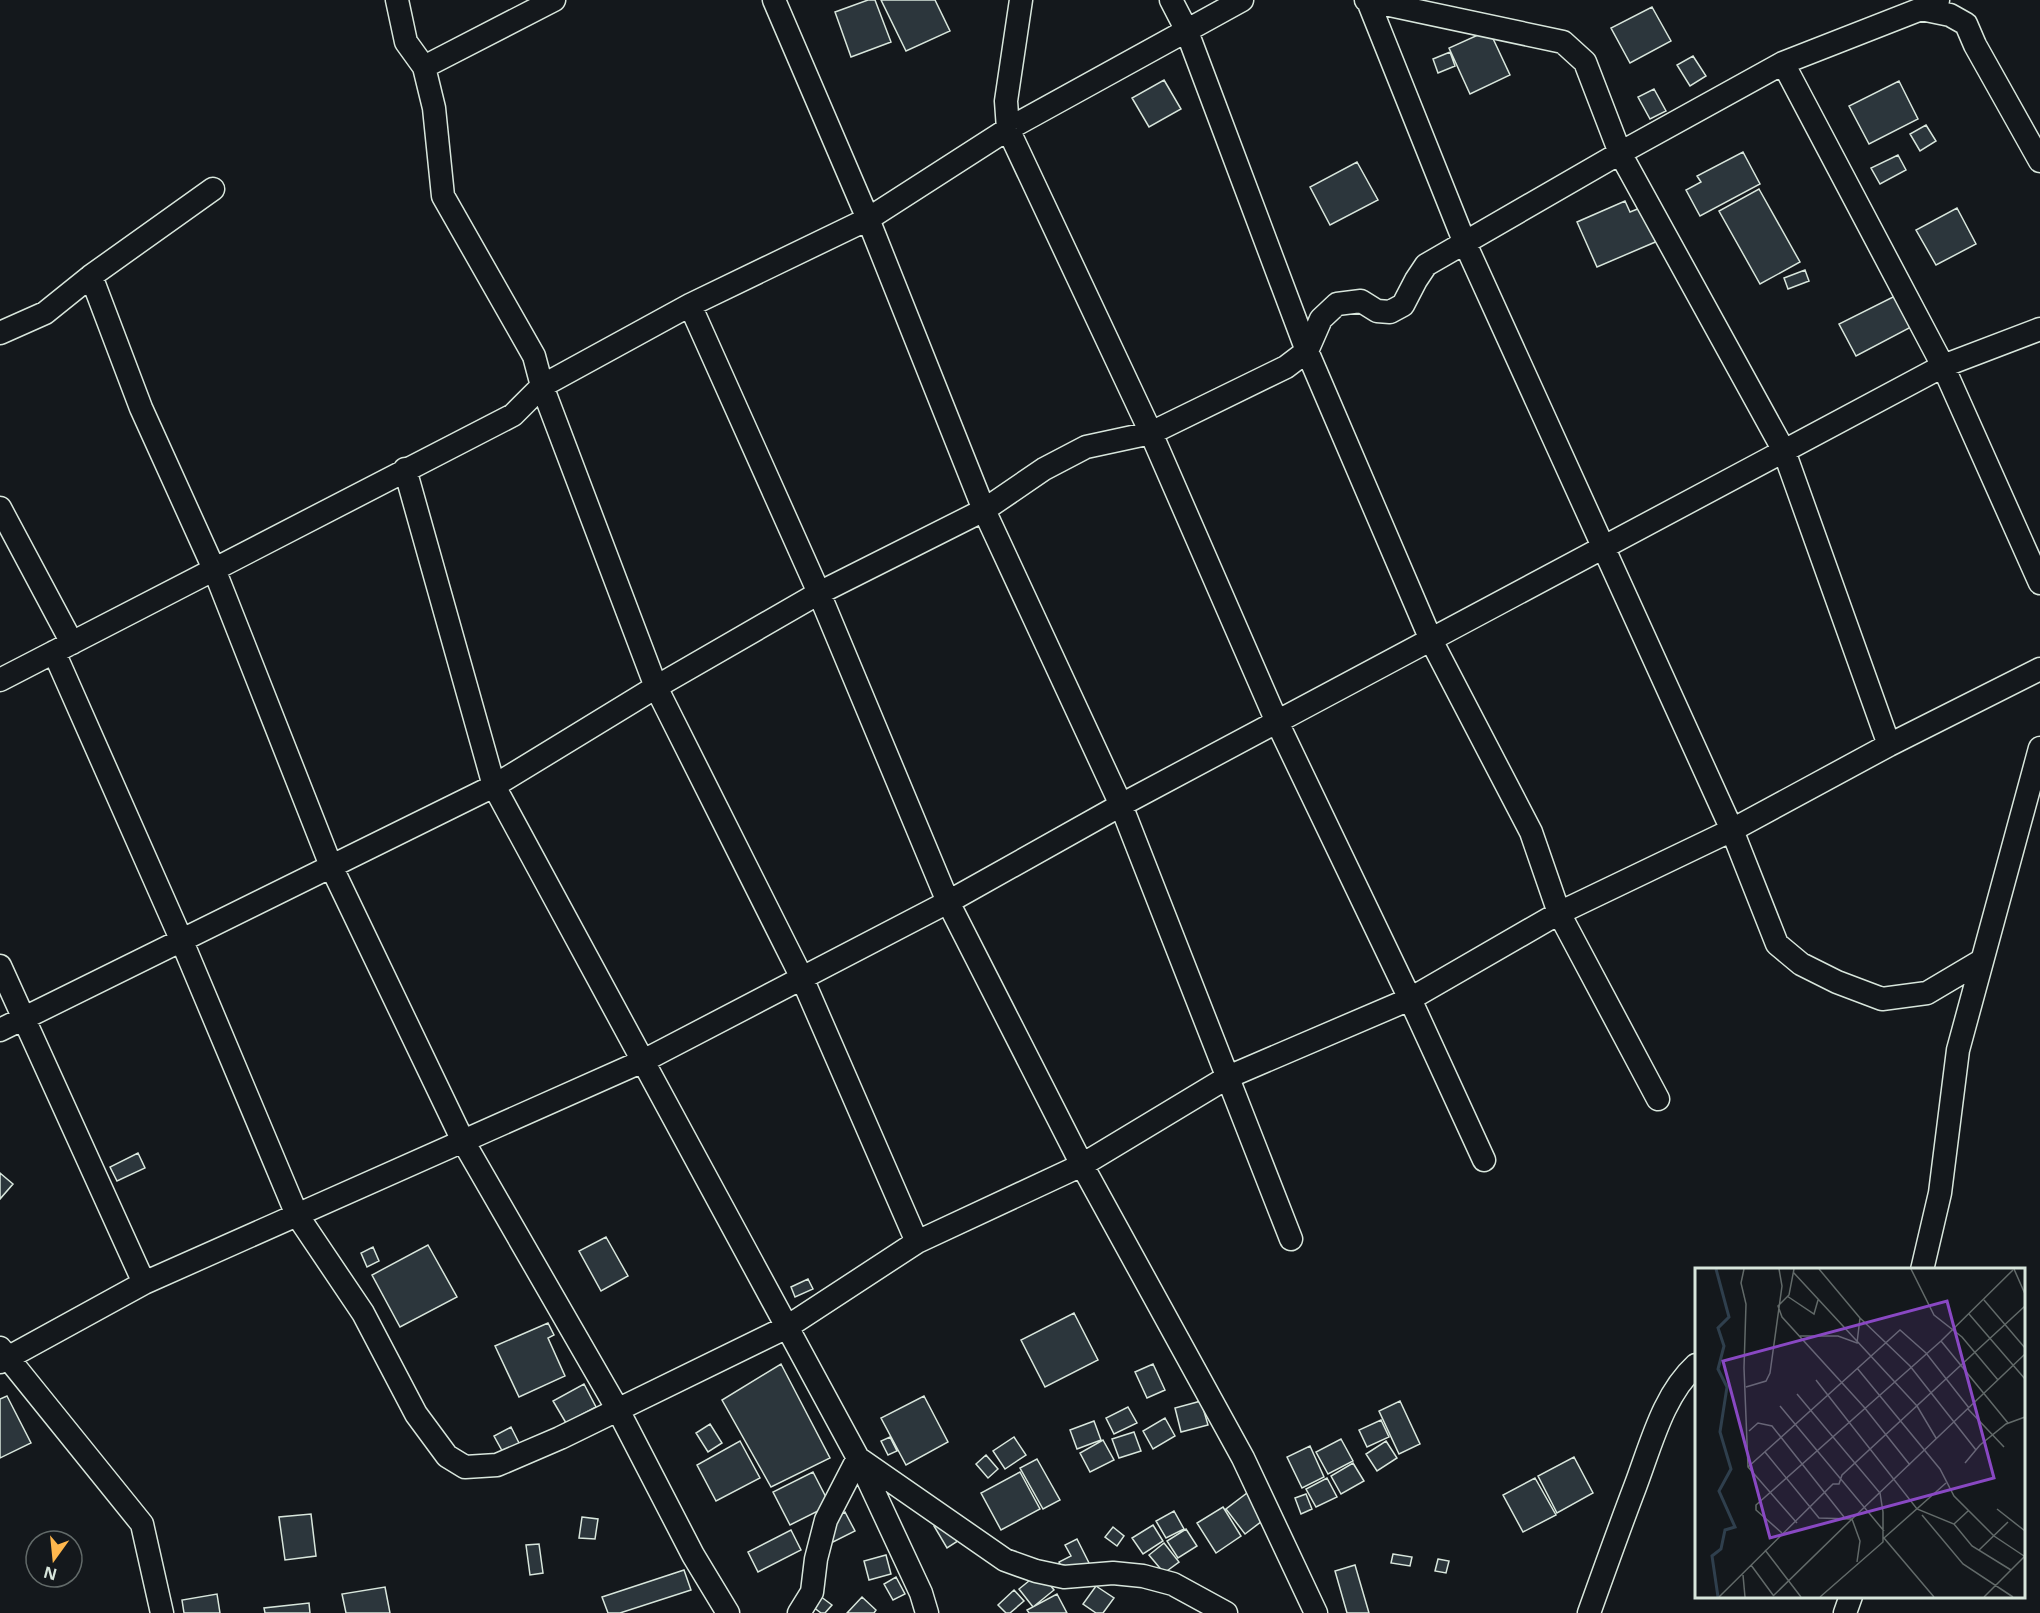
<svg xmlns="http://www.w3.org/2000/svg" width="2040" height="1613" viewBox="0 0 2040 1613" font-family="'Open Sans',sans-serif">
	<rect width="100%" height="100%" fill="#14181c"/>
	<path fill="#2c363c" stroke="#d8e6dc" stroke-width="1.5" d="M868,0H875L891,42L851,57L835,12Z
		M881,0H935L950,31L906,51Z
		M1652,7L1671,41L1630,63L1611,28Z
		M1489,30L1510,75L1470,94L1449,48Z
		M1450,52L1455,66L1438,73L1433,59Z
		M1693,56L1706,76L1690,86L1677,65Z
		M1164,80L1181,109L1149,127L1132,98Z
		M1899,81L1918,119L1869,144L1849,106Z
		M1654,89L1666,111L1650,119L1638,97Z
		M1926,125L1936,141L1920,151L1910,134Z
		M1743,152L1760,184L1700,216L1686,190L1701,182L1697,176Z
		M1898,155L1906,170L1880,184L1871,168Z
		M1357,162L1378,200L1330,225L1310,187Z
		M1759,189L1800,262L1760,284L1719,211Z
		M1625,201L1630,212L1645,206L1660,240L1597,267L1577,222Z
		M1957,208L1976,244L1936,265L1916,230Z
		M1805,270L1809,281L1788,289L1784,278Z
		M1897,295L1913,326L1856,356L1839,324Z
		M138,1153L145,1168L117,1181L110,1167Z
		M0,1173L13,1184L0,1199Z
		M606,1237L628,1276L601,1291L579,1251Z
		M428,1245L457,1297L400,1327L372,1275Z
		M373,1247L379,1261L367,1267L361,1253Z
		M808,1279L813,1289L795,1297L791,1287Z
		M1074,1313L1098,1360L1045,1387L1021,1340Z
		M548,1323L554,1335L548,1338L565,1376L519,1397L495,1346Z
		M781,1364L830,1458L771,1487L722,1400Z
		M1153,1364L1165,1390L1147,1398L1135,1372Z
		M584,1384L596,1407L566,1423L553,1401Z
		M7,1396L31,1443L0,1458V1399Z
		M924,1396L948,1442L906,1465L881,1418Z
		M1201,1401L1208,1425L1181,1432L1175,1408Z
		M1400,1401L1420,1444L1399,1454L1379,1411Z
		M1128,1407L1137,1423L1114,1434L1106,1418Z
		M1165,1418L1175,1436L1153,1449L1143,1431Z
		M1381,1420L1389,1437L1367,1447L1359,1430Z
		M1094,1421L1101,1440L1077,1449L1070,1430Z
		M710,1424L722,1443L708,1452L696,1433Z
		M511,1427L521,1447L505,1456L494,1436Z
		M1134,1432L1141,1451L1119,1458L1112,1439Z
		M890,1437L897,1451L888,1455L881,1441Z
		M1014,1437L1026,1455L1005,1469L993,1451Z
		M1341,1439L1353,1461L1328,1474L1316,1452Z
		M1103,1440L1114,1460L1090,1472L1080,1453Z
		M740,1441L760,1478L716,1501L697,1465Z
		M1386,1441L1397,1458L1377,1471L1366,1454Z
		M1310,1446L1324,1477L1302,1488L1287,1457Z
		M986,1455L998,1469L988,1478L976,1464Z
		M1574,1457L1593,1493L1557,1513L1538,1476Z
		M1037,1459L1060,1500L1043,1509L1020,1468Z
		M1353,1463L1364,1481L1341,1494L1331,1476Z
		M813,1472L830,1505L790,1525L773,1492Z
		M1020,1472L1040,1509L1001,1530L981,1493Z
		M1327,1478L1337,1497L1316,1507L1306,1489Z
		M1535,1478L1556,1515L1523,1532L1503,1495Z
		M1251,1490L1270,1515L1245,1534L1226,1509Z
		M1306,1494L1312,1509L1301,1514L1295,1498Z
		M1223,1507L1241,1536L1216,1553L1197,1523Z
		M1174,1511L1184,1529L1166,1538L1156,1521Z
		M845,1512L855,1531L833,1542L824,1523Z
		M311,1514L316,1556L285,1560L279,1517Z
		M952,1516L964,1537L947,1548L934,1526Z
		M582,1517L598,1519L595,1539L579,1538Z
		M1153,1525L1163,1541L1143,1554L1132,1538Z
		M1113,1527L1124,1536L1117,1546L1105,1537Z
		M1186,1529L1197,1546L1178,1558L1167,1541Z
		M791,1530L801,1550L758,1572L748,1552Z
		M1077,1539L1091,1567L1067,1579L1059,1562L1071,1556L1065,1545Z
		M1164,1543L1179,1562L1164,1573L1149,1555Z
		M539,1544L543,1573L530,1575L526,1545Z
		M1393,1554L1412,1557L1410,1566L1391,1563Z
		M886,1555L891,1574L869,1580L864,1561Z
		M1438,1559L1449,1561L1446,1573L1435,1571Z
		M1355,1565L1369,1613H1347L1335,1571Z
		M684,1570L691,1590L620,1613H608L602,1597Z
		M1040,1572L1054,1590L1033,1607L1019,1589Z
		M896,1577L905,1594L893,1600L884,1584Z
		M1096,1586L1114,1598L1103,1613H1096L1083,1604Z
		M385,1587L390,1613H346L342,1594Z
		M1014,1590L1024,1601L1010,1613H1006L998,1605Z
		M816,1593L832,1605L825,1613H821L808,1603Z
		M217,1594L220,1613H184L182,1600Z
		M1057,1594L1067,1613H1029L1027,1610Z
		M862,1597L876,1610L874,1613H847Z
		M309,1603L310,1613H265L264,1608Z"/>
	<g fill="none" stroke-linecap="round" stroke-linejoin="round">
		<defs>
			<path id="minor" d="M397,0L406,42L424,67L434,108L443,196L534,356L542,386L656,687L802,978L917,1242
				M774,0L868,219L984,510L1121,805L1291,1239
				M1021,0L1006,101L1008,129L1151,433L1277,722L1410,999L1484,1160
				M1171,0L1186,29L1307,351L1431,640L1531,832L1559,913L1658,1099
				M1366,0L1563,42L1585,62L1620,153L1784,451L1889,745
				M1368,1L1464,241L1732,830L1777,944L1801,964L1837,982L1882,999L1927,993L1981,961
				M1921,9L1950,15L1966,24L1975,45L2040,161
				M1783,63L1943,366L2040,583
				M424,67L554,0
				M91,276L141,408L214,569L331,866L463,1141L618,1410L693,1555L728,1613
				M690,305L819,593L948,902L1082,1165L1243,1458L1316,1613
				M0,333L45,313L91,276L213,189
				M405,469L494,786L858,1458L921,1593L927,1613
				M0,508L72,643
				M54,652L181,939L297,1215L363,1313L416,1414L447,1456L465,1467L497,1465L560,1438L787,1327L917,1242L1082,1165L1228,1077L1410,999L1559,913L1732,830L1889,745L2040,669
				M0,680L513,415L542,386L690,305L868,219L1008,129L1242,0
				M0,966L144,1283
				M0,1030L494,786L656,687L819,593L984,510L1044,469L1086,447L1151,433L1286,367L1307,351L1321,319L1337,304L1361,301L1377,311L1390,312L1403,305L1416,280L1426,265L1620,153L1783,63L1921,9L1938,0
				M1922,1270L1940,1193L1958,1050L2040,748
				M0,1348L142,1524L162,1613
				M0,1362L144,1283L643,1061L948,902L1121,805L1943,366L2040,329
				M799,1613L812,1592L816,1559L826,1520L858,1458L1005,1560L1036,1571L1064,1577L1113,1573L1143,1576L1173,1584L1226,1613
				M1589,1613C1604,1571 1619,1529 1635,1487C1651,1445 1663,1395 1696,1365
				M1845,1613L1851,1596"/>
		</defs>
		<use href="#minor" stroke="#d8e6dc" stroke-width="25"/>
		<use href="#minor" stroke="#14181c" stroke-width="22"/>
	</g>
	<g transform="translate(1695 1268)">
		<rect width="330" height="330" fill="#14181c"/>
		<path fill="none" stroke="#2f3f4d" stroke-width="3" d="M21,1L34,49L23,60L29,78L23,101L32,119L25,164L36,201L24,223L40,259L30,262L26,281L17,288L23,329"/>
		<path fill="none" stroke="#626a69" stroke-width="1.5" d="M49,1L46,15L51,36L49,100L53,199L102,255M99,1L94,27L83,38L87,49L169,139L215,197M216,1L239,47L267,69L303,112M319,1L330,26M98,4L222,138L241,170M92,28L119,46L123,32M289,32L330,80M274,46L330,111M165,50L215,98L281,182M105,68H143L162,75L165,50L124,1M246,73L313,155M162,100L245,201L259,228L299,268L329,288M121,112L222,241L259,256L277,278L316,302M51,119L71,113L75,105L87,18L84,1M102,126L185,225L188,244V274L125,329M85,138L189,263M273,141L309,179M54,163L63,155L77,158L149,249M70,184L124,250L157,251L330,86M270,195L285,177L311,156L330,149M53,199L205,62L231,85L274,140M302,241L330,263M227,247L268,296L318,329M259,256L273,243M87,265L61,242V237L246,73L318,2M70,282L106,329M284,282L313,254M56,297L78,327M48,307L50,329M78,328L157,251L165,273L162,294M24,329L138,216H144L147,207L330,38M239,329L189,270L251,215M289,329L330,288"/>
		<path fill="#8948c3" fill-opacity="0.15" stroke="#8948c3" stroke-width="3" d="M252,33L299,210L75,270L28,93Z"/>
		<rect width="330" height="330" fill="none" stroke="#d8e6dc" stroke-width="3"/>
	</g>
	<g transform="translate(54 1559) rotate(195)"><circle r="28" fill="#14181c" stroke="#626a69" stroke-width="1.5"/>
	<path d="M0-4.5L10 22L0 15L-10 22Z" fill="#ffb74d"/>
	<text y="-9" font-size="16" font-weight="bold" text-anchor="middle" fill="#d8e6dc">N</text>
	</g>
</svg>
